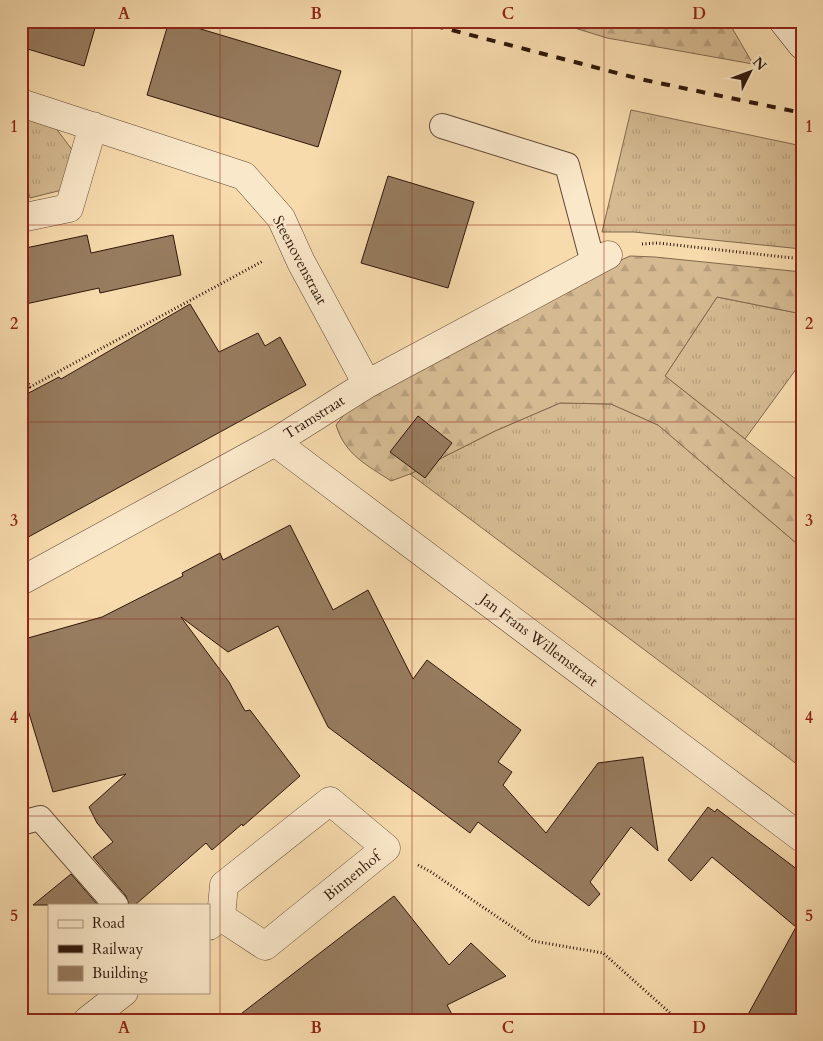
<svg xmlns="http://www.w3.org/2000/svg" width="823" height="1041" viewBox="0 0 823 1041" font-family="Cardo,serif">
	<defs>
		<pattern id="grass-tufts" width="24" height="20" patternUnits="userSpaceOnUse" patternTransform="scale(1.25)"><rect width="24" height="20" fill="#d5ba91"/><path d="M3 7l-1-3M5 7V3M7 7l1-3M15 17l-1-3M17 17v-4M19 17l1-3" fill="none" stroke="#b79f7c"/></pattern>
		<pattern id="forest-firs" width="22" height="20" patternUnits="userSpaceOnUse" patternTransform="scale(1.25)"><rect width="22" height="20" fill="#d5ba91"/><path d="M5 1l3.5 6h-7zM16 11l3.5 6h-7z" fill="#b79f7c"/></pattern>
	</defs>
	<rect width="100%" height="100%" fill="#f7dbad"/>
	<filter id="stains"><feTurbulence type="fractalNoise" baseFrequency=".004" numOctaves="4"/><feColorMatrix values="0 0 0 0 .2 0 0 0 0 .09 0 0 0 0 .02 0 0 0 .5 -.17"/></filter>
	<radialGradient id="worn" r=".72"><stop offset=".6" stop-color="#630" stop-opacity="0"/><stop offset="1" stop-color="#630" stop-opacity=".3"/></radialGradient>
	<path fill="url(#grass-tufts)" stroke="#82684e" d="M631,110L802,146V249L634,232H602Z
		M21,113L52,123L73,151L62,190L30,198L21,166Z
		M717,297L802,314V361L745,439L665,376Z
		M560,403L611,404L658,425L802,548V768L410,474L495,431Z"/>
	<path fill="url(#forest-firs)" stroke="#82684e" d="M552,21H728L753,64L607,38Z
		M630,256L655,257L802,272V314L717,297L665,376L802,484V548L658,425L611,404L560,403L495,431L410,474L391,481C367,465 345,455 336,425L350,407L610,265Z"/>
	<path fill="#977c5f" stroke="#2f160b" d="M21,21H97L84,66L21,47Z
		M169,21H174L341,71L318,147L147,95Z
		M388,176L474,202L448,288L361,263Z
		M87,235L91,253L173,235L181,275L100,293L99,288L21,305V249Z
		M190,304L219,352L258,333L265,346L280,337L306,385L21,541V397L59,377L61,379Z
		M418,416L452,443L425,478L390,452Z
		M290,525L333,610L368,590L413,679L427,660L521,730L498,762L512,772L503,785L546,833L598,763L643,757L658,851L631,827L590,882L600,894L589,906L478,822L470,833L328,727L278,626L228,652L181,617L229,682L245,711L250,710L300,776L243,826L242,824L212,850L206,843L135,905H129L126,896L93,857L113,842L97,823L89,807L126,774L53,792L21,687V640L102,617L183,576L182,573L220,553L223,560Z
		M708,807L715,812L717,809L802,873V1020H745L796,927L712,857L691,881L668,860Z
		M71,874L98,905H33Z
		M394,896L449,965L471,943L506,976L447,1005L455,1020H233Z"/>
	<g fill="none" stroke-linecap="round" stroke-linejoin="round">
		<defs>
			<path id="service" d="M442,126L567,165L593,263
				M21,823L40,818L116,905"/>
			<path id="minor" d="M21,103L244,176L281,218L301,262L367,384
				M21,218L69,208L93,126
				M275,442L802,838
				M21,581L275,442L367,384L608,255
				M209,926L221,917L224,885L330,801L386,848L265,946L221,917
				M88,1020L124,992"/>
			<path id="secondary" d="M783,21L802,45"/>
		</defs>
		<use href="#service" stroke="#614734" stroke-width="26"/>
		<use href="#minor" stroke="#614734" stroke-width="29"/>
		<use href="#secondary" stroke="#2f160b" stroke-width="29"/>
		<path stroke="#2f160b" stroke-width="3" stroke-dasharray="1 2.5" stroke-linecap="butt" d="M642,244L658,243L802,259
			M21,364L30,387L263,261
			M418,865L431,872L533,941L603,953L678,1020"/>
		<use href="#service" stroke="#fae8ca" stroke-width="24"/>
		<use href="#minor" stroke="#fae8ca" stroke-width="28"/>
		<use href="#secondary" stroke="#fae8ca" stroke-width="28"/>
		<path stroke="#2f160b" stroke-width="4" stroke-dasharray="9 9" stroke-linecap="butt" d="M417,21L640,79L802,113"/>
	</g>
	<path fill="none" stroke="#8f2418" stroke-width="1" stroke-opacity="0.55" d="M220,21V1020M412,21V1020M604,21V1020M21,225H802M21,422H802M21,619H802M21,816H802"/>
	<g text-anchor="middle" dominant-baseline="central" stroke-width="4.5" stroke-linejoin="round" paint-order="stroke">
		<g font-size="15" fill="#2f160b" stroke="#fae8ca">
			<text transform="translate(300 260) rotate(62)">Steenovenstraat</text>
			<text transform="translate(314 417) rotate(-32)">Tramstraat</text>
			<text transform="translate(539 640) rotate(37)">Jan Frans Willemstraat</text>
			<text transform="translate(352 876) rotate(-39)">Binnenhof</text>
		</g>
	</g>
	<rect width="823" height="1041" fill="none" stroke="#f7dbad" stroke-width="55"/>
	<rect x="48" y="904" width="162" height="90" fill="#fae8ca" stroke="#a9947e"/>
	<rect x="58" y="920" width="25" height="8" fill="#fae8ca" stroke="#a9947e"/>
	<text x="92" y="928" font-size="15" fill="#2f160b">Road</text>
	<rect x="58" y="945" width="25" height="8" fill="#2f160b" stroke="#a9947e"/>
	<text x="92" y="954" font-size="15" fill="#2f160b">Railway</text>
	<rect x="58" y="966" width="25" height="15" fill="#977c5f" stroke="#a9947e"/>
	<text x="92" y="978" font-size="15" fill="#2f160b">Building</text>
	<g transform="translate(750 72) rotate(48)" stroke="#fae8ca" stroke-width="4" paint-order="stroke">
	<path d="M0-4L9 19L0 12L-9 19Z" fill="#2f160b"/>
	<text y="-8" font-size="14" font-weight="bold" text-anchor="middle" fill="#2f160b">N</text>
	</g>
	<rect x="28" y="28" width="768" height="986" fill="none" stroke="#8f2418" stroke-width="2"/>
	<g font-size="16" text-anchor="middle" font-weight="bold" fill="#8f2418">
		<text x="124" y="19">A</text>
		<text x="316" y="19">B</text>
		<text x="508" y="19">C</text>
		<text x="699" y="19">D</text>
		<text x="14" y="132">1</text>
		<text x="809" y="132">1</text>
		<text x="14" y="329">2</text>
		<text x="809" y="329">2</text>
		<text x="14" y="526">3</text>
		<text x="809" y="526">3</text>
		<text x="14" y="723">4</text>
		<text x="809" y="723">4</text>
		<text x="14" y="921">5</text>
		<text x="809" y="921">5</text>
		<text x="124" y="1033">A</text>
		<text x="316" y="1033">B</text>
		<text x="508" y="1033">C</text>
		<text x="699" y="1033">D</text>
	</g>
	<rect width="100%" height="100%" filter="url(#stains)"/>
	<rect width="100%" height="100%" fill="url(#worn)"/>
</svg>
